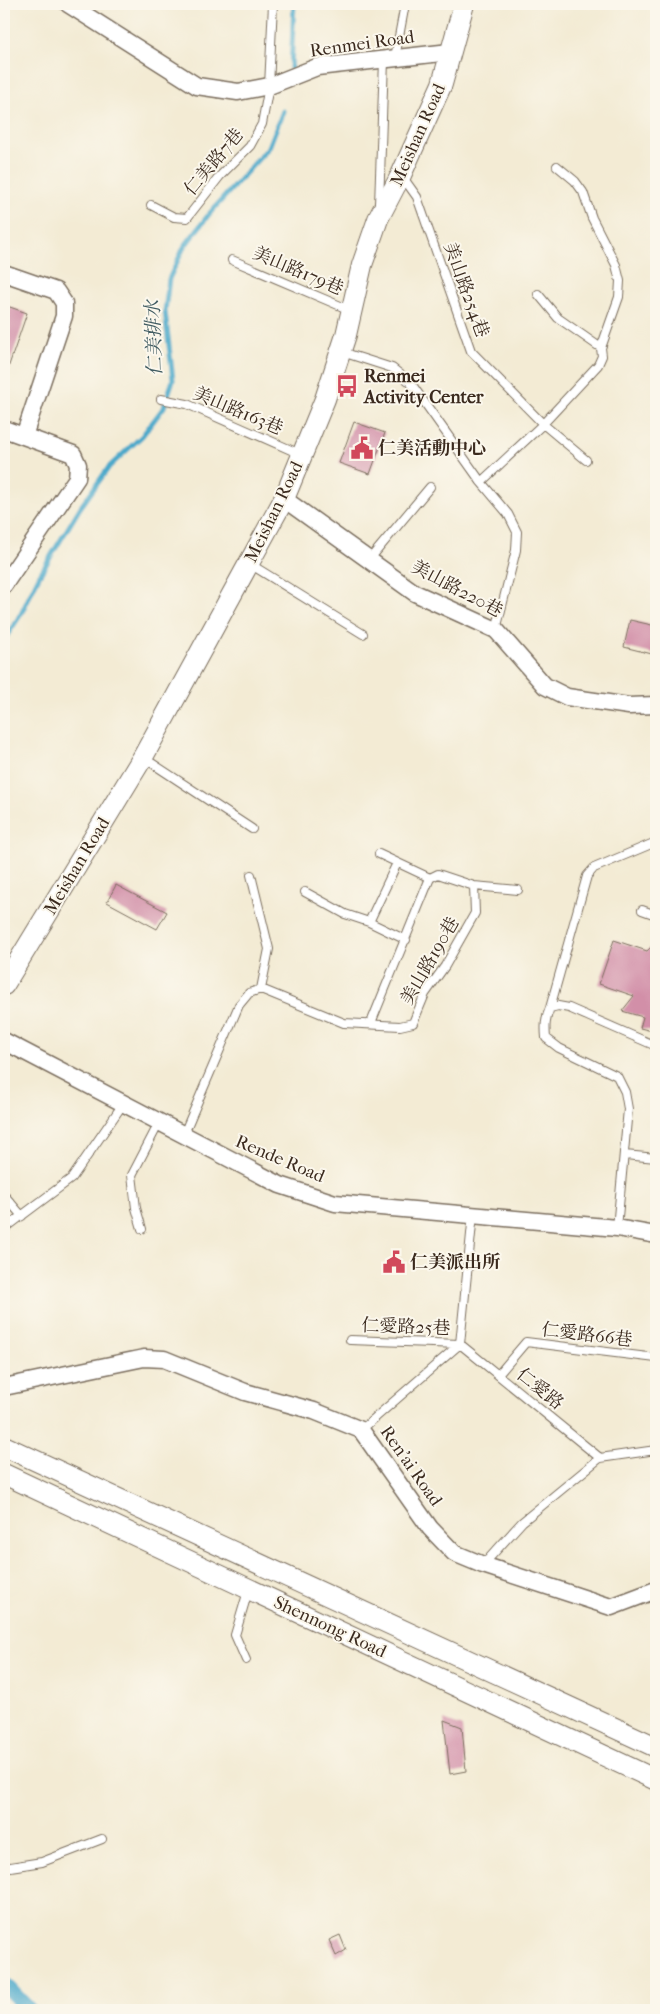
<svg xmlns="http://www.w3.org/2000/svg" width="660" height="2014" viewBox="0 0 660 2014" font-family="'IM FELL French Canon','Noto Serif TC',serif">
	<rect width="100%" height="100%" fill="#fbf7ec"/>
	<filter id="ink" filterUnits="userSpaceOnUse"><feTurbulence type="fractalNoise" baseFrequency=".02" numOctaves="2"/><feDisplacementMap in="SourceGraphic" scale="10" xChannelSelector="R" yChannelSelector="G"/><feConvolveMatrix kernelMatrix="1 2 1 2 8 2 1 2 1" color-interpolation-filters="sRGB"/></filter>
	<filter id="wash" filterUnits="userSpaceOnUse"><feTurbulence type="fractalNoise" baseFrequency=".0096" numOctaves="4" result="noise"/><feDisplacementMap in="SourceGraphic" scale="20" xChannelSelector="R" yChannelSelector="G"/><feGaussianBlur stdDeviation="1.12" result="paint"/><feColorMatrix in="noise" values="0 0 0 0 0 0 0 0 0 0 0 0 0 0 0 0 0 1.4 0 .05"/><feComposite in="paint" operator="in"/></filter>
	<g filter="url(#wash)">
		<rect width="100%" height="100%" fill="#f3ebd4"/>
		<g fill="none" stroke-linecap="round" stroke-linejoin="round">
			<path stroke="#4ca9ca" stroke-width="5" d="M291,68L294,4
				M4,640L21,614L39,576L80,508L109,467L142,436L164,407L173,380L165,311L169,279L184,247L210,213L269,147L283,111"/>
			<path stroke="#4ca9ca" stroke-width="16" d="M4,1984L29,2010"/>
		</g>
		<g id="blocks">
			<path fill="#d28fa8" d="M4,305L27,313L6,374H4Z
				M354,422L385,433L370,474L339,463Z
				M630,620L656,626V655L624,647Z
				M116,885L167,912L157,929L107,902Z
				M614,940L647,951L656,942V1032L640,1028L643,1017L622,1011L634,996L599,984Z
				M444,1720L462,1727L466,1771L450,1774Z
				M340,1935L346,1950L336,1956L329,1940Z"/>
		</g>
	</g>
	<g filter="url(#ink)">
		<use href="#blocks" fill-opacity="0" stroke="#7b6e5e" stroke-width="1"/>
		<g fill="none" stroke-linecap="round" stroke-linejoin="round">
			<defs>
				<path id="service" d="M395,58L405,4
					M557,166L575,181L583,192L592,218L616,265L620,281L619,297L601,348
					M402,176L417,197L471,351L543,424L586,460
					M151,205L174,217L187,218L220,176L250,146L262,124L269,86L273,4
					M379,205L384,60
					M232,260L350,310
					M342,352L392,368L410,382L481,482L508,514L517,532L516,550L496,630
					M161,399L187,404L300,454
					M481,482L543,424L598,365L602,356L601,348L558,318L538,294
					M369,560L430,487
					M250,564L363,634
					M144,758L252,829
					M379,854L430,878
					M251,875L269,949L261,989
					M305,892L345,914L369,922L406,940
					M642,910L656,915
					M369,922L397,863
					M550,1008L587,876L594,868L656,842
					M371,1023L430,878L438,874L474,886L518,890
					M183,1136L239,1005L249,993L261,989L344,1023L400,1026L413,1023L425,994L445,966L475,913L474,886
					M625,1155L656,1158
					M4,1195L22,1216
					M617,1228L628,1109L625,1092L617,1076L559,1048L546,1038C545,1027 545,1019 550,1008L558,1006L569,1008L656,1046
					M4,1229L72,1178L123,1104
					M142,1229L136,1208L132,1175L159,1123
					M350,1340L460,1344L600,1458L656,1450
					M498,1375L526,1342L656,1358
					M361,1430L460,1344L473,1214
					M483,1565L522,1522L600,1458
					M246,1660L235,1635L248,1591
					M4,1868L42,1862L102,1839"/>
				<path id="minor" d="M68,4L197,86L238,92L269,86L317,67L450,52
					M4,273L56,291L64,303V316L24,436
					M4,429L73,454L78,465L77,478L4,585
					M284,499L415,593L496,630L545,686L567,697L629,706L656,705
					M4,1041L280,1185L335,1203L617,1228L656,1235
					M4,1387L144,1358L164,1359L245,1392L314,1411L361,1430L430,1528L454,1553L483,1565L611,1607L656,1590"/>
				<path id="tertiary" d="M4,985L143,757L284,499L325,399L346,335L362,265L378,219L401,175L442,84L464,4
					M4,1446L656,1747
					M4,1474L656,1780"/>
			</defs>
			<use href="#service" stroke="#7b6e5e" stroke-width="10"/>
			<use href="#minor" stroke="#7b6e5e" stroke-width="19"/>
			<use href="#tertiary" stroke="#7b6e5e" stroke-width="22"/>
			<use href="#service" stroke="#fff" stroke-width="8"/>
			<use href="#minor" stroke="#fff" stroke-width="16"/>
			<use href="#tertiary" stroke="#fff" stroke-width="20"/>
		</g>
	</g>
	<defs>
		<symbol id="bus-bare" viewBox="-9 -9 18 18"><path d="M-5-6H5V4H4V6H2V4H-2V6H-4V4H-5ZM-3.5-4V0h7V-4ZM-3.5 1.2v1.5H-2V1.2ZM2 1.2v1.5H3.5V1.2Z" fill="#d1495b" stroke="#fbf7ec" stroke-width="2.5" paint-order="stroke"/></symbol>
		<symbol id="civic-bare" viewBox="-9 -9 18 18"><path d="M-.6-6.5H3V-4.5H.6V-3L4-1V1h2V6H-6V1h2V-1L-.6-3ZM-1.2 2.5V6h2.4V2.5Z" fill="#d1495b" stroke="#fbf7ec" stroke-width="2.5" paint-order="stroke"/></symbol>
	</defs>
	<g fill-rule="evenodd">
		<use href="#bus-bare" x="331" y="370" width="32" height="32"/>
		<use href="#civic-bare" x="346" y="432" width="32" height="32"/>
		<use href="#civic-bare" x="378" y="1246" width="32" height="32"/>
	</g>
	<g text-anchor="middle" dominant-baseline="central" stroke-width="4" stroke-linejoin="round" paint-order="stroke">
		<g font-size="18" fill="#3b2a1e" stroke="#fbf7ec">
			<text transform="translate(362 44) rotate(-8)">Renmei Road</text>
			<text transform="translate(418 135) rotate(-66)">Meishan Road</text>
			<text transform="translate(214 162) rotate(-50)">仁美路7巷</text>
			<text transform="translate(298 271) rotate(23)">美山路179巷</text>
			<text transform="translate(466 290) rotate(70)">美山路254巷</text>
			<text transform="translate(238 411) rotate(23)">美山路163巷</text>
			<text transform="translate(274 512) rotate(-64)">Meishan Road</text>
			<text transform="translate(457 589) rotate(28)">美山路220巷</text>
			<text transform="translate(77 866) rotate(-59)">Meishan Road</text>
			<text transform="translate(430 961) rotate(-60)">美山路190巷</text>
			<text transform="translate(280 1159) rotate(23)">Rende Road</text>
			<text transform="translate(406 1327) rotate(2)">仁愛路25巷</text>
			<text transform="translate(587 1335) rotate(7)">仁愛路66巷</text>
			<text transform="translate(540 1389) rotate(39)">仁愛路</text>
			<text transform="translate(411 1466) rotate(55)">Ren'ai Road</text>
			<text transform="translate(330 1627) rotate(25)">Shennong Road</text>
		</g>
		<g font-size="18" font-weight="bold" fill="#3b2a1e" stroke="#fbf7ec" text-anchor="start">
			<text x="364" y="376">Renmei<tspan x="364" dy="21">Activity Center</tspan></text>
			<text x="378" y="448">仁美活動中心</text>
			<text x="410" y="1262">仁美派出所</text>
		</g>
		<g font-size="19" font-style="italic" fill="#425d63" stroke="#fbf7ec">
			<text transform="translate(154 338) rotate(-92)">仁美排水</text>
		</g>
	</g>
	<rect width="660" height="2014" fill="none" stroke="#fbf7ec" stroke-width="20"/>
</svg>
